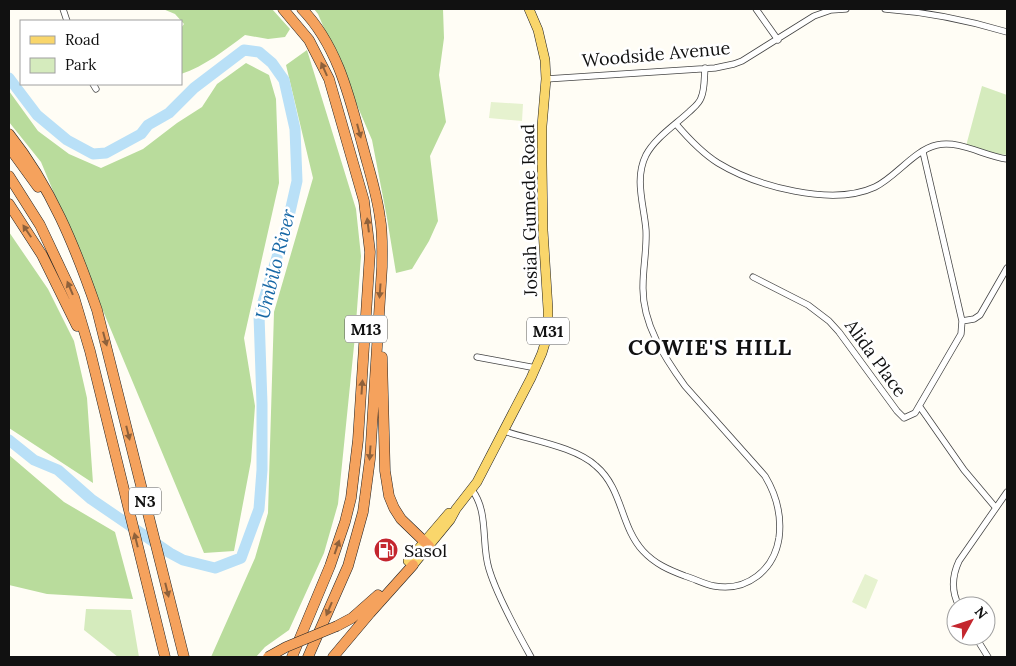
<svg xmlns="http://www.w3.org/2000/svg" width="1016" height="666" viewBox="0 0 1016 666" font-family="Lora,serif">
	<rect width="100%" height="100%" fill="#fffdf5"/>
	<path fill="#d5ebbd" d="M982,86L1007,95V155L990,153L966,146Z
		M86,609L131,610L139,657H118L84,630Z"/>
	<path fill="#b9dc9c" d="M163,9H272L290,29L285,37L268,39L245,35C225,50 205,66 181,74V28L184,24L175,14Z
		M314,9H443L444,38L439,75L446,122L430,156L438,221L429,241L412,269L396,273L387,218L372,140L318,14Z
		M307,50L356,209L361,256L355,336L338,504L324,553L289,630L265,647L256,657H211L255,558L268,513L274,312L313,178L286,65Z
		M246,63L269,75L276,99L279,183L244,338L255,406L251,461L234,551L204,553L41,162L9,122V91L38,131L69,154L101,168L143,149L177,123L202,107L217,84Z
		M9,232L48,289L74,341L87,398L93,483L9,428Z
		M9,455L64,502L115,532L133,599L47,594L9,585Z"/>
	<path fill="#e6f2cf" d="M491,102L523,104L522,121L489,118Z
		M865,574L878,580L866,609L852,602Z"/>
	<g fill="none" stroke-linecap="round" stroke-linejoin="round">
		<path stroke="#b9e0f7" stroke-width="11" d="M9,78L37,115L67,140L93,154L106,153L141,134L148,125L169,113L194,88L244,50L259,52L272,63L284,80L295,129L297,181L287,225L259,315L262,404V470L259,509L241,558L215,568L183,560L170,553L91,499L58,470L34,460L9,440"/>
		<defs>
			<path id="street" d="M63,9L67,21
				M756,9L778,40
				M885,9C926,12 967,20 1007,32
				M546,79L715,68L734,64L742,61L814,16L831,10L846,9
				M93,84L96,89
				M676,124C688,138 702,153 718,163C756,186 832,207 875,187C896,177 914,150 937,145C960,140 984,156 1007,159
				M753,277L808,305L829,321L839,332L897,411L904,418L915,413L961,334L962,321L923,152
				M962,321L974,319L980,315L1007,268
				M477,357L536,368
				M920,407L964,470L996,508
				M504,431C531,440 576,447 596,466C623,489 620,526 643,551C655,564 669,570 685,576C695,579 704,584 714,586C747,592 774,570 779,538C782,515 777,496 765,476L685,386C664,357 642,323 643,286C643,267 647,249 646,230C644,205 634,179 646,155C655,138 675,125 689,112C693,108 699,104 701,98C705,89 704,78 705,68
				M472,490C489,512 481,544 489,569C497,596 517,632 531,657
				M959,606C951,591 952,576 959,561L1007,492
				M975,636L988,657"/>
			<path id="primary" d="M408,561L449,513
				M413,565L450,520L456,509L477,482L531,378L542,353L548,333V309L543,230L542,164V126L546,79L545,60L538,30L529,9"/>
			<path id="highway" d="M283,9L309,40L329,79L364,201L370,252L358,440L351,498L345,522L330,566L292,657
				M302,9C338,46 350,99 363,147C369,170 377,194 380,218C383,234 382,251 382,267L370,459L363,512L348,566L308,657
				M9,134C51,187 75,246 97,310L184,657
				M9,147L38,187
				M9,176L40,225L74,297L90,351L165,657
				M9,204L42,255L77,326
				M382,357L385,471L389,496L394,508L401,519L429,546
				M337,626L352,618L378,595
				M333,657L370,613L413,565"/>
		</defs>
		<use href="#street" stroke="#444" stroke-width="7"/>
		<use href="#primary" stroke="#222" stroke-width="10"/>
		<use href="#highway" stroke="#222" stroke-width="11"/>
		<use href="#street" stroke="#fff" stroke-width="5.5"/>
		<use href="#primary" stroke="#f9d66b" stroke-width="9"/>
		<use href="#highway" stroke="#f5a25d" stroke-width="10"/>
		<defs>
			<path id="highway-bridge" d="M268,657L286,647L337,626"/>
		</defs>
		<use href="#highway-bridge" stroke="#222" stroke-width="11" stroke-linecap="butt"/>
		<use href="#highway-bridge" stroke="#f5a25d" stroke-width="10"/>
	</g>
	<defs><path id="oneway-solid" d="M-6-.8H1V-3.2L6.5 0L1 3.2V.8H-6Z" transform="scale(1.25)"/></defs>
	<g fill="#8e613b">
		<use href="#oneway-solid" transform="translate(324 69) rotate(-114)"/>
		<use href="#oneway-solid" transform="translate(359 131) rotate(75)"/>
		<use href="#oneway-solid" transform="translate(368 225) rotate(-97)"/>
		<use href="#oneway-solid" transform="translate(27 231) rotate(-124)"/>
		<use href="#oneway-solid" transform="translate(70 288) rotate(-113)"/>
		<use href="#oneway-solid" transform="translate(380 291) rotate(94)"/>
		<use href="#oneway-solid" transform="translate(105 339) rotate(75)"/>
		<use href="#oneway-solid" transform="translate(362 387) rotate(-86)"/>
		<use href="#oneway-solid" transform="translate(128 433) rotate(76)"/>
		<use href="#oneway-solid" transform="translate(370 453) rotate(94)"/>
		<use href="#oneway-solid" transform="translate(136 540) rotate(-104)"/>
		<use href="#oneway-solid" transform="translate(337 547) rotate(-71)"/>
		<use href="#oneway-solid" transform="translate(167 590) rotate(76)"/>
		<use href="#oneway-solid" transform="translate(329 609) rotate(113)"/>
	</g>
	<defs>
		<symbol id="fuel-disc" viewBox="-11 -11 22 22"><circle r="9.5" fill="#c4262e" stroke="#fff"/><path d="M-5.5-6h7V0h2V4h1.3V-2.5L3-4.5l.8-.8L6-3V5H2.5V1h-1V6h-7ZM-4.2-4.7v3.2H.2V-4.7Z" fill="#fff"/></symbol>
	</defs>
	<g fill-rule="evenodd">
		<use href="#fuel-disc" x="372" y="536" width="28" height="28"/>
	</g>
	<g text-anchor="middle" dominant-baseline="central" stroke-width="5" stroke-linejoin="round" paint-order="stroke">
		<g fill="#fff" stroke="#585858" stroke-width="1">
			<rect x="345" y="315.5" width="42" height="27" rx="4"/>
			<rect x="527" y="317.5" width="42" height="27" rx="4"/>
			<rect x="129" y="487.5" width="32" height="27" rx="4"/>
		</g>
		<g font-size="16" font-weight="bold" fill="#111">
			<text x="366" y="329">M13</text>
			<text x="548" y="331">M31</text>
			<text x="145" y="501">N3</text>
		</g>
		<g font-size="18" fill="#111" stroke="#fff">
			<text transform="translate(656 54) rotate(-5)">Woodside Avenue</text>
			<text transform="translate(529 210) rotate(-91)">Josiah Gumede Road</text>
			<text transform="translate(876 358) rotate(54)">Alida Place</text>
		</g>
		<g font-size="18" fill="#111" stroke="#fff" text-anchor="start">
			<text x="404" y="550">Sasol</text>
		</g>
		<g font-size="19" font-style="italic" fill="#1768a6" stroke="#fff">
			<text transform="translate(275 264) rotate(-76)">Umbilo River</text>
		</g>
		<g font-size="22" font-weight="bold" letter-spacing="1" fill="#111" stroke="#fff">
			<text x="710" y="347">COWIE'S HILL</text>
		</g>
	</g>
	<rect width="1016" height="666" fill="none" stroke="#111111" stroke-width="20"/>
	<rect x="20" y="20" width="162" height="65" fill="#ffffff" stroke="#a0a0a0"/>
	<rect x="30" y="36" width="25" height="8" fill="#f9d66b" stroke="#a0a0a0"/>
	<text x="65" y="45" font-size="15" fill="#111111">Road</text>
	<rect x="30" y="58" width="25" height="15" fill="#d5ebbd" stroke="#a0a0a0"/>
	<text x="65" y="70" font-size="15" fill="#111111">Park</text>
	<g transform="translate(971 621) rotate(50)"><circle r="24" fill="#ffffff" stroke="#a0a0a0"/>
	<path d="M0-4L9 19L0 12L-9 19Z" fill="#c4262e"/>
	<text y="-8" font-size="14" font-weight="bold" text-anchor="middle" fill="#111111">N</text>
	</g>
</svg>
